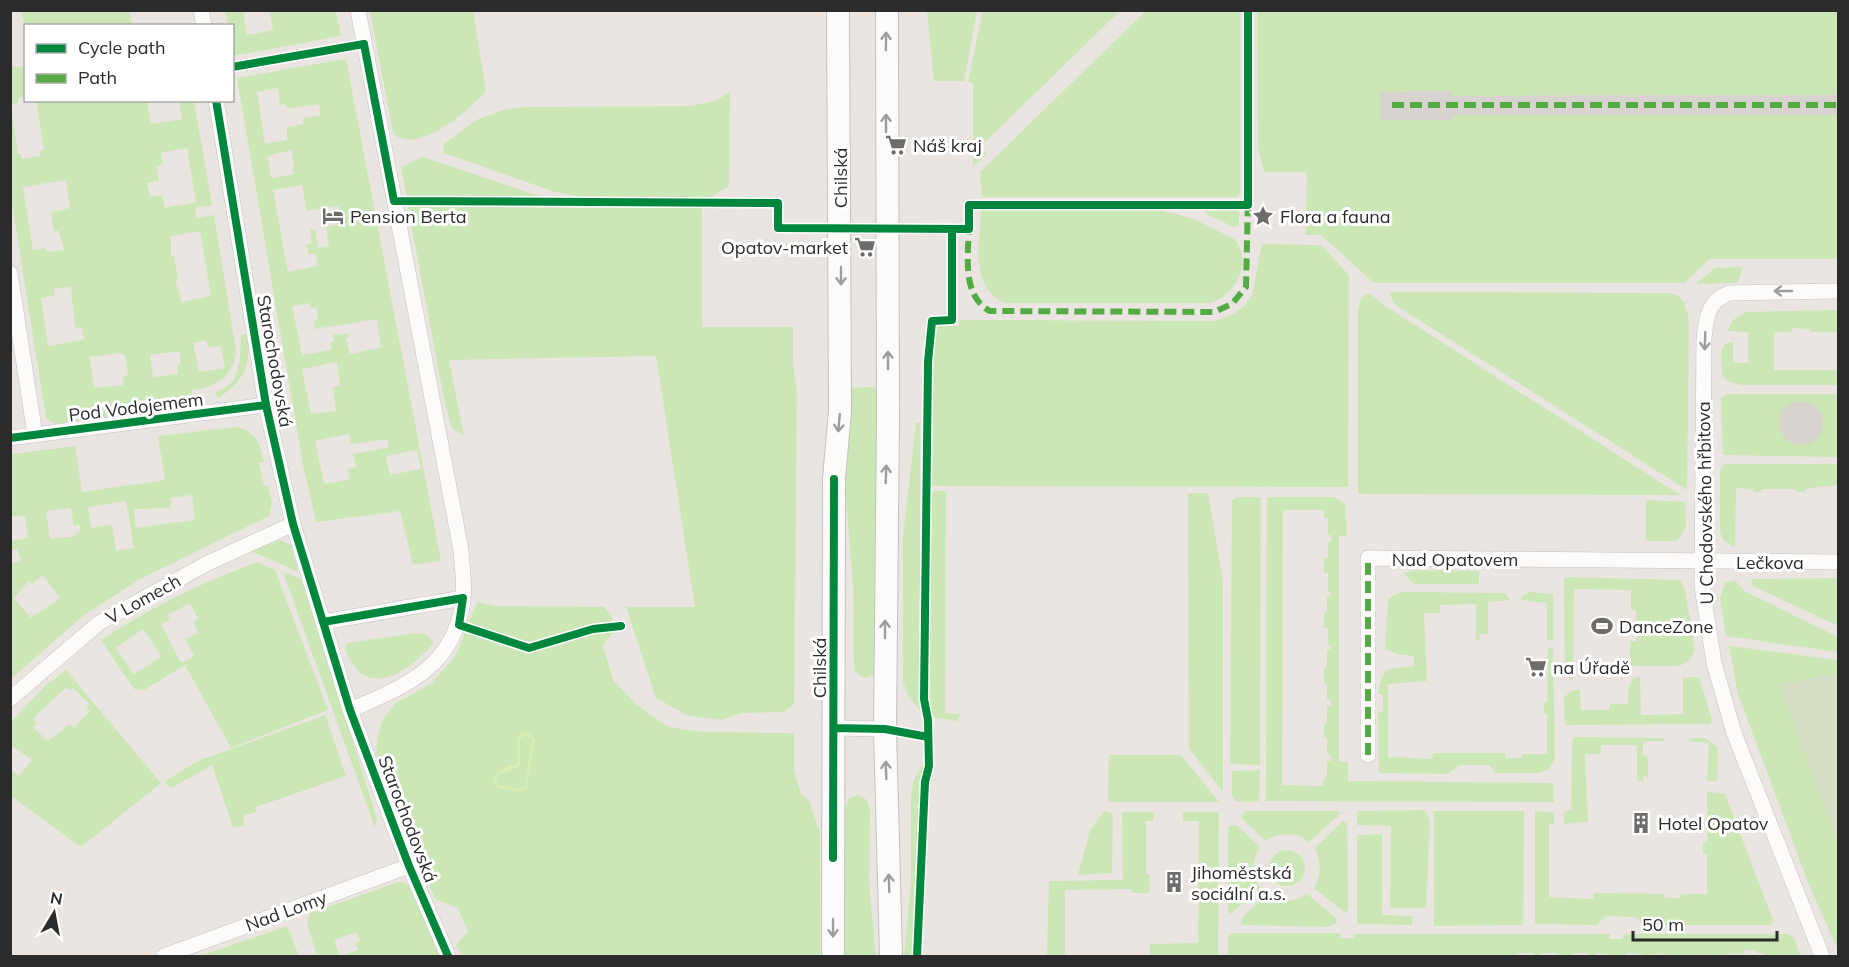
<svg xmlns="http://www.w3.org/2000/svg" width="1849" height="967" viewBox="0 0 1849 967" font-family="Mulish,sans-serif">
	<rect width="100%" height="100%" fill="#eae5e0"/>
	<path fill="#cce7b6" fill-rule="evenodd" d="M983,10L1120,11L981,146L987,154L973,167V83L968,82Z
		M22,11H129L132,25L26,26L25,31Z
		M225,11H243L247,35L273,30L270,11H336L341,36L233,56L232,26L228,25Z
		M370,11H473L486,91C471,109 413,159 393,132Z
		M927,11H977L964,81H934Z
		M1146,11H1240V193L1237,197H982L980,172Z
		M1257,11H1838V95L1452,96L1451,91L1380,92V120H1452V115H1838V259H1710L1684,283H1374L1321,235H1306L1307,172H1264L1258,147Z
		M346,59L441,561L413,565L400,511L316,522L303,465L237,78ZM278,88L280,105L285,104L289,109L319,104L321,115L303,118V124L287,127V140L265,144L257,92ZM292,150L294,174L271,178L268,156ZM302,185L307,211L338,206L341,224L326,227L329,247L318,248L315,229L310,230L312,243L307,244L308,254H316L318,266L288,272L273,190ZM310,303L311,308L316,307L318,319L314,320L315,329L377,319L381,348L350,354L346,338L349,337L348,333L333,335L334,342L330,343L331,350L302,355L292,306ZM337,362L340,385L333,387L336,411L311,414L302,369ZM349,434L351,444L387,439L389,447L353,454L356,467L348,469L350,479L324,484L315,441ZM417,450L421,469L390,475L386,456Z
		M11,62L13,67L25,66L26,96L18,98V103L11,104Z
		M730,92L729,186L711,197L585,198L552,191L444,153L443,145L476,120L506,109L527,107L691,106L715,101Z
		M36,101H147L151,124L182,119L179,101H194L212,205L195,208L196,218L214,215L236,351C233,377 217,387 192,390L194,404L55,424L46,418L11,197V106L18,154H21L22,159L40,156V151L44,150ZM187,148L196,202L165,208L162,195L150,197L147,183L159,181L156,166L163,164L161,153ZM66,180L70,208L51,212L54,231H59L64,250L47,252L46,248L33,250L23,187ZM200,231L211,296L182,302L175,280L178,279L174,256H171V236ZM71,287L75,328L82,327L84,340L48,346L41,298L54,296V289ZM206,340L208,347L221,346L225,368L199,372L193,343ZM179,351L181,364L177,365L178,374L153,377L150,355ZM119,353L125,355L128,376L123,377V385L94,388L90,357Z
		M423,157L542,197H407L401,167Z
		M408,207L702,208V327H793V365L797,392L794,704L784,712L742,713L722,720L689,716L656,698L626,607H695L656,356L449,360L464,436L452,428L444,399Z
		M985,208L1155,209L1194,219L1234,239C1254,261 1236,295 1210,303H1004C969,285 980,244 981,210Z
		M1208,209H1235L1239,213V225L1234,227L1204,213Z
		M1262,244L1321,245L1349,275L1348,487L935,486L929,484L933,325L959,326V320L1214,321C1231,317 1243,310 1252,295Z
		M1743,267L1738,282L1734,283L1696,284L1715,268Z
		M1389,292L1667,293C1685,294 1685,305 1689,320L1687,490L1394,304Z
		M1369,293L1384,305L1680,495L1358,494V311L1361,298Z
		M1838,310V332H1810V329L1792,328L1791,332H1774V370H1838V385H1742L1729,382L1722,375L1721,351L1725,344L1733,342V363H1748V332L1727,331L1733,320L1745,312Z
		M241,335H248C251,367 244,381 217,399L216,392C242,385 240,357 241,335Z
		M875,387L880,395L875,675L863,678L854,670L853,585L845,485L846,388Z
		M1727,394H1838V457L1723,455L1721,398ZM1801,401L1815,406L1802,445L1787,440L1783,434Z
		M916,423H920V710L908,696L903,681V537Z
		M236,427C257,432 259,442 264,462L259,463L264,486L268,485L272,503L269,516L140,579L83,616L11,679V564L21,560L17,549L11,551V541L28,538L25,516H11V454L75,446L82,492L165,480L158,436ZM192,495L195,520L136,528L134,509L171,508L170,498ZM126,501L134,548L116,551L112,525L91,528L88,507ZM71,508L74,526L80,525V532L75,533V536L50,539L46,511ZM43,575L60,598L31,618L14,598L29,581L32,584Z
		M1724,464H1838V485L1805,489V492H1797L1796,489H1762L1761,492H1754L1753,489L1736,488L1735,547L1724,541L1720,532V470Z
		M936,491H946L945,713L960,714L958,721L936,718L927,707L928,496Z
		M1188,493H1208L1223,583V792L1189,749Z
		M1236,497H1261L1260,765L1230,764L1232,501Z
		M1267,497H1334L1345,504L1347,535L1339,536V761L1348,762V781L1553,783L1554,802L1266,801ZM1283,510H1324V518L1328,519V535H1331V541L1328,542V558H1324V573H1328V590L1331,593V596H1327V613H1324V628H1328V645H1331V648L1327,651V668H1324V683H1327V700H1331V706H1327V723H1324V737L1327,738V754L1331,755V761H1327V777L1324,778L1323,786L1282,785Z
		M1646,500L1685,502L1686,527L1677,541H1646Z
		M280,540L291,545L298,572L251,551Z
		M257,562L275,570L328,710L231,748L185,665L144,690L134,689L101,640C151,607 201,583 257,562ZM190,603L198,619L193,622L198,633L185,639L194,656L181,663L161,624L170,620L168,615ZM143,629L161,656L134,675L116,648Z
		M1415,570L1479,571V584H1414L1403,573Z
		M283,572L301,579L377,818L375,828Z
		M1567,577L1680,580L1685,590L1695,651C1691,659 1687,664 1678,666H1630V641H1637L1636,611L1631,610V590L1574,589L1573,680C1565,678 1565,670 1565,663L1564,579Z
		M1838,578V626L1753,586L1751,579Z
		M1735,580L1744,591L1838,637V652L1726,636L1720,598L1725,583Z
		M1404,592L1505,593L1510,600L1488,602V634H1480L1479,640H1476V604L1440,605V613H1424L1427,681L1388,684V757L1432,759L1433,753H1505V758H1522V754H1547V714L1544,713V703L1547,702L1548,648H1553L1555,759L1548,770L1539,773H1496L1489,765H1460L1447,774L1379,773L1378,712L1383,711V695L1378,694L1382,676L1389,669L1414,666V656L1396,654L1385,648L1388,600L1397,593Z
		M1529,592L1553,594L1554,638L1552,640H1547V603L1521,600L1523,595Z
		M477,602L496,606L604,607L612,616V634L603,645L613,680L636,704L668,727L704,732L794,733V770L801,794L809,801L820,832V956H462L456,945L468,932L458,908L435,899L376,755L378,734L383,719L396,703L432,683L456,655Z
		M415,633L426,634L434,643C408,672 365,703 345,649L347,643Z
		M1729,646L1838,660V674L1780,685L1838,843V950L1809,885L1738,694Z
		M66,670L161,783L81,847L11,796V770L19,776L32,760L11,745V722L46,685ZM66,687L70,690L73,688L89,704L86,707L90,711L74,728L70,724L48,741L33,727L37,723L33,719Z
		M1640,676L1641,715L1683,714V677H1699L1712,720L1710,724L1565,725L1564,697L1573,690H1580L1581,710H1609L1610,704H1628C1629,693 1626,679 1640,676Z
		M325,715L346,776L256,807V812L243,816L244,825L233,828L212,765L171,788L164,782L198,761Z
		M1575,737L1662,738L1665,741H1646L1643,743V755L1648,757V777L1643,775L1644,781H1637V745H1601V754H1585L1588,822L1564,824V812L1571,809L1572,741Z
		M1690,738H1705L1718,748L1717,781H1707L1709,743L1688,741Z
		M1109,755H1181L1219,802H1108Z
		M923,764L914,956H904L911,883V794L914,780Z
		M1260,770L1259,801L1236,802L1232,796V771Z
		M1707,791L1725,794L1773,920L1771,925H1644L1635,917L1606,916L1597,925L1535,924V811L1554,813V824H1549V897L1593,899L1594,893L1665,894V898H1681V894H1707V854L1703,853V843H1707Z
		M858,795L867,800L870,809L869,883L876,956H844L845,808L849,798Z
		M1425,810L1430,820L1426,908H1390L1391,826L1357,825V811Z
		M1104,811L1113,814L1112,873L1078,875L1090,830Z
		M1245,811H1337L1341,813L1309,842C1296,831 1279,832 1266,841L1241,818Z
		M1434,811H1524L1523,925L1434,926Z
		M1125,812H1154L1153,821H1146V874L1150,875L1149,893H1132L1131,889L1065,890V956H1047L1049,881L1123,880L1122,814Z
		M1183,812H1219L1218,956L1150,955V944L1198,943L1199,821H1183Z
		M1343,821L1347,824L1348,910L1344,912L1314,888C1322,874 1321,863 1315,848Z
		M1232,825H1237L1260,847C1251,861 1251,875 1260,888L1231,914L1228,911V828Z
		M1382,834V915L1412,916V925L1357,924V835Z
		M1269 868a18 18 0 1 1 36 0a18 18 0 1 1-36 0Z
		M401,881L408,885L441,956H317L307,923L310,913ZM356,932L360,941L356,942L358,950L340,956L334,940Z
		M1266,894C1281,903 1293,903 1307,894L1337,919V922L1329,927L1242,925L1241,919Z
		M287,926L299,956H200Z
		M1232,933H1340V938H1354L1355,934H1610V939H1623V934H1788L1794,938L1801,956H1764V953H1757L1756,950H1745V954H1726V956L1700,954V956H1667L1666,954H1650V956H1643V954L1627,953L1626,956L1596,953L1595,956H1589L1588,953H1572V956H1558L1557,953H1541V956H1534V953H1518L1517,956H1228V937Z"/>
	<path fill="#d6dec6" d="M1838,674V843L1780,684Z"/>
	<path fill="#d9ecb3" fill-rule="evenodd" d="M524,732L530,733L535,739L527,788L519,792L498,788L493,781L494,775L508,766L518,764L517,738ZM526,735L532,740L525,786L519,789L499,785L496,781L498,775L520,766V739Z"/>
	<path fill="#d8d3cf" d="M1452,91V96L1838,95V115H1452L1453,120H1380V92Z
		M1779 423a22 22 0 1 1 44 0a22 22 0 1 1-44 0Z"/>
	<g fill="none" stroke-linecap="round" stroke-linejoin="round">
		<defs>
			<path id="street" d="M201,10L204,26
				M216,100L266,405L293,524L350,710L409,866L448,956
				M10,273L35,435
				M10,438L266,405
				M323,622L463,598
				M10,699L99,623L206,564L293,524
				M350,710C405,686 454,668 463,601C465,585 462,566 461,550L358,10
				M834,728L885,729
				M1368,755V558L1838,562
				M164,956L409,866
				M1822,956L1734,733L1714,663L1702,586L1704,339C1706,318 1708,301 1729,293L1838,291"/>
			<path id="secondary" d="M887,10L888,419L885,729L891,956
				M833,956L834,479L840,411L838,10"/>
		</defs>
		<use href="#street" stroke="#c3c1c2" stroke-width="16"/>
		<use href="#secondary" stroke="#c3c1c2" stroke-width="24"/>
		<use href="#street" stroke="#fcfbfa" stroke-width="15"/>
		<use href="#secondary" stroke="#fcfbfa" stroke-width="22"/>
		<path stroke="#54ab44" stroke-width="6" stroke-dasharray="12 6" stroke-linecap="butt" d="M1392,105H1838
			M969,223C969,252 960,295 990,311L1214,312L1232,304L1246,287L1248,199
			M1368,755V558"/>
		<defs>
			<path id="cycleway" d="M232,67L364,44L394,201L778,203V228L969,229V205H1248V10
				M216,100L266,405L293,524L350,710L409,866L448,956
				M10,438L266,405
				M323,622L463,598L459,625L529,648L593,629L621,626
				M834,728L885,729L928,737
				M833,858L834,479
				M917,956L925,782L929,766L928,720L924,699L928,362L932,321L952,320V229"/>
		</defs>
		<use href="#cycleway" stroke="#fff" stroke-width="11"/>
		<use href="#cycleway" stroke="#00873e" stroke-width="8"/>
	</g>
	<defs><path id="oneway-shaft" d="M-6 0H5M1.5-3L5.5 0L1.5 3" fill="none" stroke-width="1.6" stroke-linecap="round" stroke-linejoin="round" transform="scale(1.5)"/></defs>
	<g stroke="#9e9d9d">
		<use href="#oneway-shaft" transform="translate(886 41) rotate(-89)"/>
		<use href="#oneway-shaft" transform="translate(886 123) rotate(-90)"/>
		<use href="#oneway-shaft" transform="translate(841 276) rotate(90)"/>
		<use href="#oneway-shaft" transform="translate(1783 291) rotate(180)"/>
		<use href="#oneway-shaft" transform="translate(1705 341) rotate(92)"/>
		<use href="#oneway-shaft" transform="translate(888 360) rotate(-90)"/>
		<use href="#oneway-shaft" transform="translate(839 423) rotate(95)"/>
		<use href="#oneway-shaft" transform="translate(886 474) rotate(-88)"/>
		<use href="#oneway-shaft" transform="translate(885 629) rotate(-90)"/>
		<use href="#oneway-shaft" transform="translate(886 770) rotate(-92)"/>
		<use href="#oneway-shaft" transform="translate(889 883) rotate(-92)"/>
		<use href="#oneway-shaft" transform="translate(833 928) rotate(90)"/>
	</g>
	<defs>
		<symbol id="supermarket-bare" viewBox="-9 -9 18 18"><path d="M-6-5.5h2.5l.6 2H6L4.5 2H-2.5L-4.4-4H-6ZM-1.5 3.2a1.3 1.3 0 1 0 .1 0ZM3 3.2a1.3 1.3 0 1 0 .1 0Z" fill="#6e6c6a" stroke="#fff" stroke-width="2.5" paint-order="stroke"/></symbol>
		<symbol id="hotel-bare" viewBox="-9 -9 18 18"><path d="M-6-4.5h1.5V1H6V5H4.5V3h-9V5H-6ZM-4 0a1.8 1.8 0 1 1 3.6 0ZM.5 0V-2.5h3Q6-2.5 6 0Z" fill="#6e6c6a" stroke="#fff" stroke-width="2.5" paint-order="stroke"/></symbol>
		<symbol id="sight-bare" viewBox="-9 -9 18 18"><path d="M0-6L1.8-2.2L6-1.7L2.9 1.2L3.7 5.4L0 3.3L-3.7 5.4L-2.9 1.2L-6-1.7L-1.8-2.2Z" fill="#6e6c6a" stroke="#fff" stroke-width="2.5" paint-order="stroke"/></symbol>
		<symbol id="stadium-bare" viewBox="-9 -9 18 18"><path d="M0-5a6.5 5 0 1 0 0 10a6.5 5 0 1 0 0-10ZM-3.5-1.8h7v3.6h-7Z" fill="#6e6c6a" stroke="#fff" stroke-width="2.5" paint-order="stroke"/></symbol>
		<symbol id="building-bare" viewBox="-9 -9 18 18"><path d="M-4-6H4V6H1V3H-1V6H-4ZM-2.5-4.3h1.7v1.8h-1.7ZM.8-4.3h1.7v1.8H.8ZM-2.5-1h1.7V.8h-1.7ZM.8-1h1.7V.8H.8Z" fill="#6e6c6a" stroke="#fff" stroke-width="2.5" paint-order="stroke"/></symbol>
	</defs>
	<g fill-rule="evenodd">
		<use href="#supermarket-bare" x="881" y="130" width="30" height="30"/>
		<use href="#hotel-bare" x="318" y="201" width="30" height="30"/>
		<use href="#sight-bare" x="1248" y="201" width="30" height="30"/>
		<use href="#supermarket-bare" x="850" y="232" width="30" height="30"/>
		<use href="#stadium-bare" x="1587" y="611" width="30" height="30"/>
		<use href="#supermarket-bare" x="1521" y="652" width="30" height="30"/>
		<use href="#building-bare" x="1626" y="808" width="30" height="30"/>
		<use href="#building-bare" x="1159" y="867" width="30" height="30"/>
	</g>
	<g text-anchor="middle" dominant-baseline="central" stroke-width="6" stroke-linejoin="round" paint-order="stroke">
		<g font-size="18" fill="#2b2b2b" stroke="#fff" text-anchor="start">
			<text x="913" y="145">Náš kraj</text>
			<text x="350" y="216">Pension Berta</text>
			<text x="1280" y="216">Flora a fauna</text>
			<text x="848" y="247" text-anchor="end">Opatov-market</text>
			<text x="1619" y="626">DanceZone</text>
			<text x="1553" y="667">na Úřadě</text>
			<text x="1658" y="823">Hotel Opatov</text>
			<text x="1191" y="872">Jihoměstská<tspan x="1191" dy="21">sociální a.s.</tspan></text>
		</g>
		<g font-size="18" fill="#2b2b2b" stroke="#fff">
			<text transform="translate(840 178) rotate(-90)">Chilská</text>
			<text transform="translate(275 361) rotate(80)">Starochodovská</text>
			<text transform="translate(136 407) rotate(-7)">Pod Vodojemem</text>
			<text transform="translate(1705 503) rotate(-91)">U Chodovského hřbitova</text>
			<text x="1455" y="559">Nad Opatovem</text>
			<text x="1770" y="562">Lečkova</text>
			<text transform="translate(143 599) rotate(-29)">V Lomech</text>
			<text transform="translate(819 668) rotate(-90)">Chilská</text>
			<text transform="translate(408 819) rotate(69)">Starochodovská</text>
			<text transform="translate(286 911) rotate(-20)">Nad Lomy</text>
		</g>
	</g>
	<rect width="1849" height="967" fill="none" stroke="#2b2b2b" stroke-width="24"/>
	<rect x="24" y="24" width="210" height="78" fill="#ffffff" stroke="#aaaaaa" stroke-width="1.5"/>
	<rect x="36" y="44" width="30" height="9" fill="#00873e" stroke="#aaaaaa" stroke-width="1.5"/>
	<text x="78" y="54" font-size="18" fill="#2b2b2b">Cycle path</text>
	<rect x="36" y="74" width="30" height="9" fill="#54ab44" stroke="#aaaaaa" stroke-width="1.5"/>
	<text x="78" y="84" font-size="18" fill="#2b2b2b">Path</text>
	<g transform="translate(54 913) rotate(10)" stroke="#ffffff" stroke-width="4.5" paint-order="stroke">
	<path d="M0-4.5L10 22L0 15L-10 22Z" fill="#2b2b2b"/>
	<text y="-9" font-size="16" font-weight="bold" text-anchor="middle" fill="#2b2b2b">N</text>
	</g>
	<path d="M1633 931v9h144v-9" fill="none" stroke="#2b2b2b" stroke-width="3"/>
	<text x="1642" y="931" font-size="18" fill="#2b2b2b" stroke="#ffffff" stroke-width="4.5" paint-order="stroke">50 m</text>
</svg>
